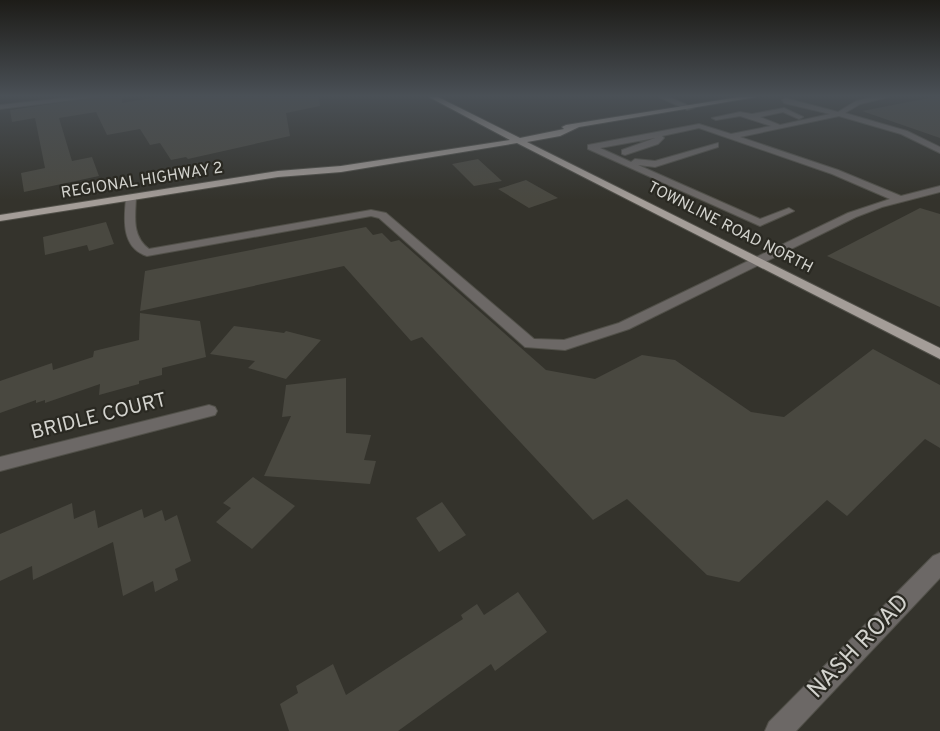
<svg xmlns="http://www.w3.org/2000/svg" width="940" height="731" viewBox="0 0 940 731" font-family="Overpass,sans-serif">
	<rect width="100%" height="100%" fill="#34332c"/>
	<path fill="#494840" d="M99,97H122V103L157,97H319L320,106L286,113L290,136L188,159L186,157L171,160L160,143L150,145L140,129L107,135L96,112L59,118L72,161L92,157L99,176L24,192L21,173L45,168L35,118L12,122L10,110Z
		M934,97H940V138L862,111Z
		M478,159L502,181L474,186L452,164Z
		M526,180L558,198L529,208L498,189Z
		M920,208L940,214V307L827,256Z
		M106,222L114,244L89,251L87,245L45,255L43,237Z
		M366,227L373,235L382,233L391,242L399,240L546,370L595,379L642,355L675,360L751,412L784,417L873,349L940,385V448L925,439L847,516L827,500L739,582L707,575L627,499L593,520L422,337L411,341L344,266L140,311L145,271Z
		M140,313L200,321L206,357L162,368V375L139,381V384L99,395L100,384L45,403V400L36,403V400L0,413V381L52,363L53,370L93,357L94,351L139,340Z
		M234,326L284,333L286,331L321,340L286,379L248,368L255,361L210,354Z
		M346,378V433L371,435L364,460L376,461L370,484L264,476L291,416L282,417L286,385Z
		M253,477L295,506L252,549L216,522L231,508L223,503Z
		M442,502L466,535L439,552L416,518Z
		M72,503L74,519L95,510L98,528L142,509L144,518L162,510L165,521L177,515L191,561L175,569L178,580L155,592L153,581L123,596L113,542L33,580L32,566L0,581V534Z
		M518,592L547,632L495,671L491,664L398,731H289L280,704L298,693L296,686L333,664L346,695L463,619L461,615L477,604L484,615Z"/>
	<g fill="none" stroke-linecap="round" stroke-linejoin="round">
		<defs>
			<path id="minor" d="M73,97H97L0,109V105Z
				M659,97H669L694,108L687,110Z
				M873,97H889L860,104L845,113L907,131L940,147V153L901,134L839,116L740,137L838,170L901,196L940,186V192L882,207L856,217L629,329L565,350L525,347L379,218L371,216L147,256C121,248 124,219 126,198L131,195L136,198C135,218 132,236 149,249L371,210L386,213L534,339L564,340L619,323L848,213L890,199L832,174L699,128L662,136L664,138L658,144L625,155L622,154V150L655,138L600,148L631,162L635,159L655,161L718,143V147L655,167L638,165L760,219L789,208L794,211L760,226L588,149V145L699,124L731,134L771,126L740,116L716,120L712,118L740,112L752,114L784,108L803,117L799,119L783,112L760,117L780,125L830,114L784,103L782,100L785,98L838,112L856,101Z
				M209,405L215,407L217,411L215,415L0,471V457Z
				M940,553V578L796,731H765L769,722L933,556Z"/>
			<path id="major" d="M429,97H438L520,138L564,129L562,127L566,125L739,97H756L579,127L560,136L527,142L940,348V359L517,143L341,172L278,177L0,221V215L278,171L341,166L510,140Z"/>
		</defs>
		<use href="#minor" stroke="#515049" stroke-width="2"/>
		<use href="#major" stroke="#515049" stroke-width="2"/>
		<use href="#minor" fill="#6c6866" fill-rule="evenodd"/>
		<use href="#major" fill="#a49d98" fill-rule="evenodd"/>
	</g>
	<linearGradient id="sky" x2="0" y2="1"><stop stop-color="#1d1c18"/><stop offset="0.48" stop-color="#4a5056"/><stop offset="1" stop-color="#4a5056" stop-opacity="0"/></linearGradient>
	<rect width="940" height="200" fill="url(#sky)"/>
	<g text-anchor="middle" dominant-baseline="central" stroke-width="4.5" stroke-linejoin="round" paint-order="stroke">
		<g font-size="16" fill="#d3d3ce" stroke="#2a2922">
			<text transform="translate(142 181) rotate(-9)">REGIONAL HIGHWAY 2</text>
			<text transform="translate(730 228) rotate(27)">TOWNLINE ROAD NORTH</text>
		</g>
		<g font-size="20" fill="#d3d3ce" stroke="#2a2922">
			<text transform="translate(99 417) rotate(-14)">BRIDLE COURT</text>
		</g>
		<g font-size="24" fill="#d3d3ce" stroke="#2a2922">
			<text transform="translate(859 647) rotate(-46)">NASH ROAD</text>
		</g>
	</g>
</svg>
